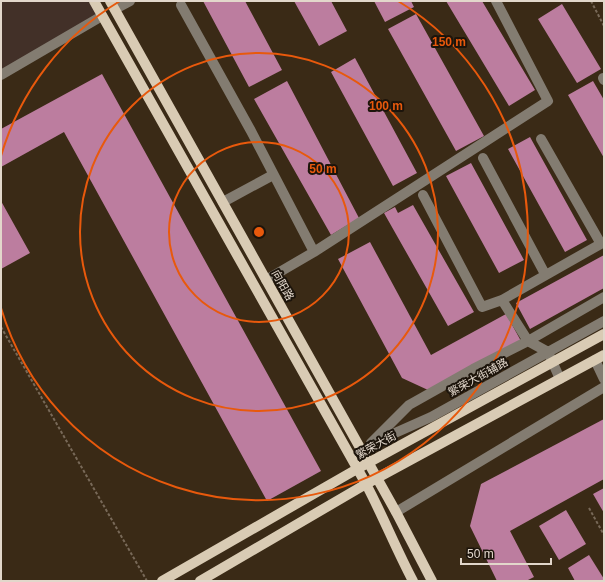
<svg xmlns="http://www.w3.org/2000/svg" width="605" height="582" viewBox="0 0 605 582" font-family="Arial,'Noto Sans SC',sans-serif">
	<rect width="100%" height="100%" fill="#3a2a16"/>
	<path fill="#423028" d="M1,1H94L102,16L1,74Z"/>
	<path fill="#bc7d9f" d="M203,1H245L282,70L249,87Z
		M294,1H331L347,31L319,46Z
		M374,1H411L414,7L385,22Z
		M446,1H482L535,90L509,106Z
		M562,4L601,69L577,83L538,19Z
		M416,14L484,136L456,151L388,29Z
		M355,58L417,173L393,186L331,72Z
		M102,74L321,471L267,501L64,132L1,167V129Z
		M287,81L359,218L331,235L254,99Z
		M593,81L604,100V158L568,95Z
		M530,137L587,240L565,252L508,149Z
		M471,163L524,260L499,273L446,176Z
		M1,201L30,253L1,269Z
		M413,205L474,312L448,326L384,213L395,207L398,213Z
		M370,242L431,355L506,314L521,341L428,390L402,378L338,259Z
		M604,255V288L530,329L516,303Z
		M604,419V479L510,531L534,577L526,581H497L470,526L481,484Z
		M604,488V513L593,494Z
		M566,510L586,544L559,560L539,526Z
		M589,555L604,579V581H575L568,568Z"/>
	<g fill="none" stroke-linecap="round" stroke-linejoin="round">
		<path stroke="#786958" stroke-width="2" stroke-dasharray="3 2" stroke-linecap="butt" d="M591,1L604,26
			M1,327L147,581
			M589,508L604,535"/>
		<path stroke="#837c71" stroke-width="10" d="M181,5L251,131L314,252L266,280
			M115,9L130,1
			M1,75L102,16
			M603,78L604,80
			M541,139L601,244
			M483,158L545,274
			M423,195L482,307L502,300L604,242
			M223,202L273,175
			M314,252L548,101L496,1
			M502,300L528,341L548,352L560,379
			M595,360L604,379
			M377,441L431,417L604,321
			M371,443L409,405L473,369L528,341L604,297
			M396,512L604,387"/>
		<path stroke="#d9cbb4" stroke-width="10" d="M94,1L366,484C383,516 396,549 413,581
			M110,1L396,512L432,581
			M162,581L357,469L604,334
			M200,581L366,484L604,355"/>
	</g>
	<g fill="none" stroke="#e8590c" stroke-width="2">
		<circle cx="259" cy="232" r="90"/>
		<circle cx="259" cy="232" r="179"/>
		<path d="M1 156A269 269 0 0 1 120 1M398 1A269 269 0 1 1 1 308"/>
	</g>
	<g text-anchor="middle" dominant-baseline="central" stroke-width="4" stroke-linejoin="round" paint-order="stroke">
		<g font-size="11" fill="#e2d7cb" stroke="#1c140b">
			<text transform="translate(283 285) rotate(61)">向阳路</text>
			<text transform="translate(478 377) rotate(-29)">繁荣大街辅路</text>
			<text transform="translate(376 445) rotate(-29)">繁荣大街</text>
		</g>
	</g>
	<circle cx="259" cy="232" r="6" fill="#e8590c" stroke="#1c140b" stroke-width="2"/>
	<g font-size="12" text-anchor="middle" font-weight="bold" fill="#e8590c" stroke="#1c140b" stroke-width="4" stroke-linejoin="round" paint-order="stroke">
		<text x="449" y="46">150 m</text>
		<text x="386" y="110">100 m</text>
		<text x="323" y="173">50 m</text>
	</g>
	<rect width="605" height="582" fill="none" stroke="#e2d7cb" stroke-width="4"/>
	<path d="M461 558v6h90v-6" fill="none" stroke="#e2d7cb" stroke-width="2"/>
	<text x="467" y="558" font-size="12" fill="#e2d7cb" stroke="#1c140b" stroke-width="3" paint-order="stroke">50 m</text>
</svg>
